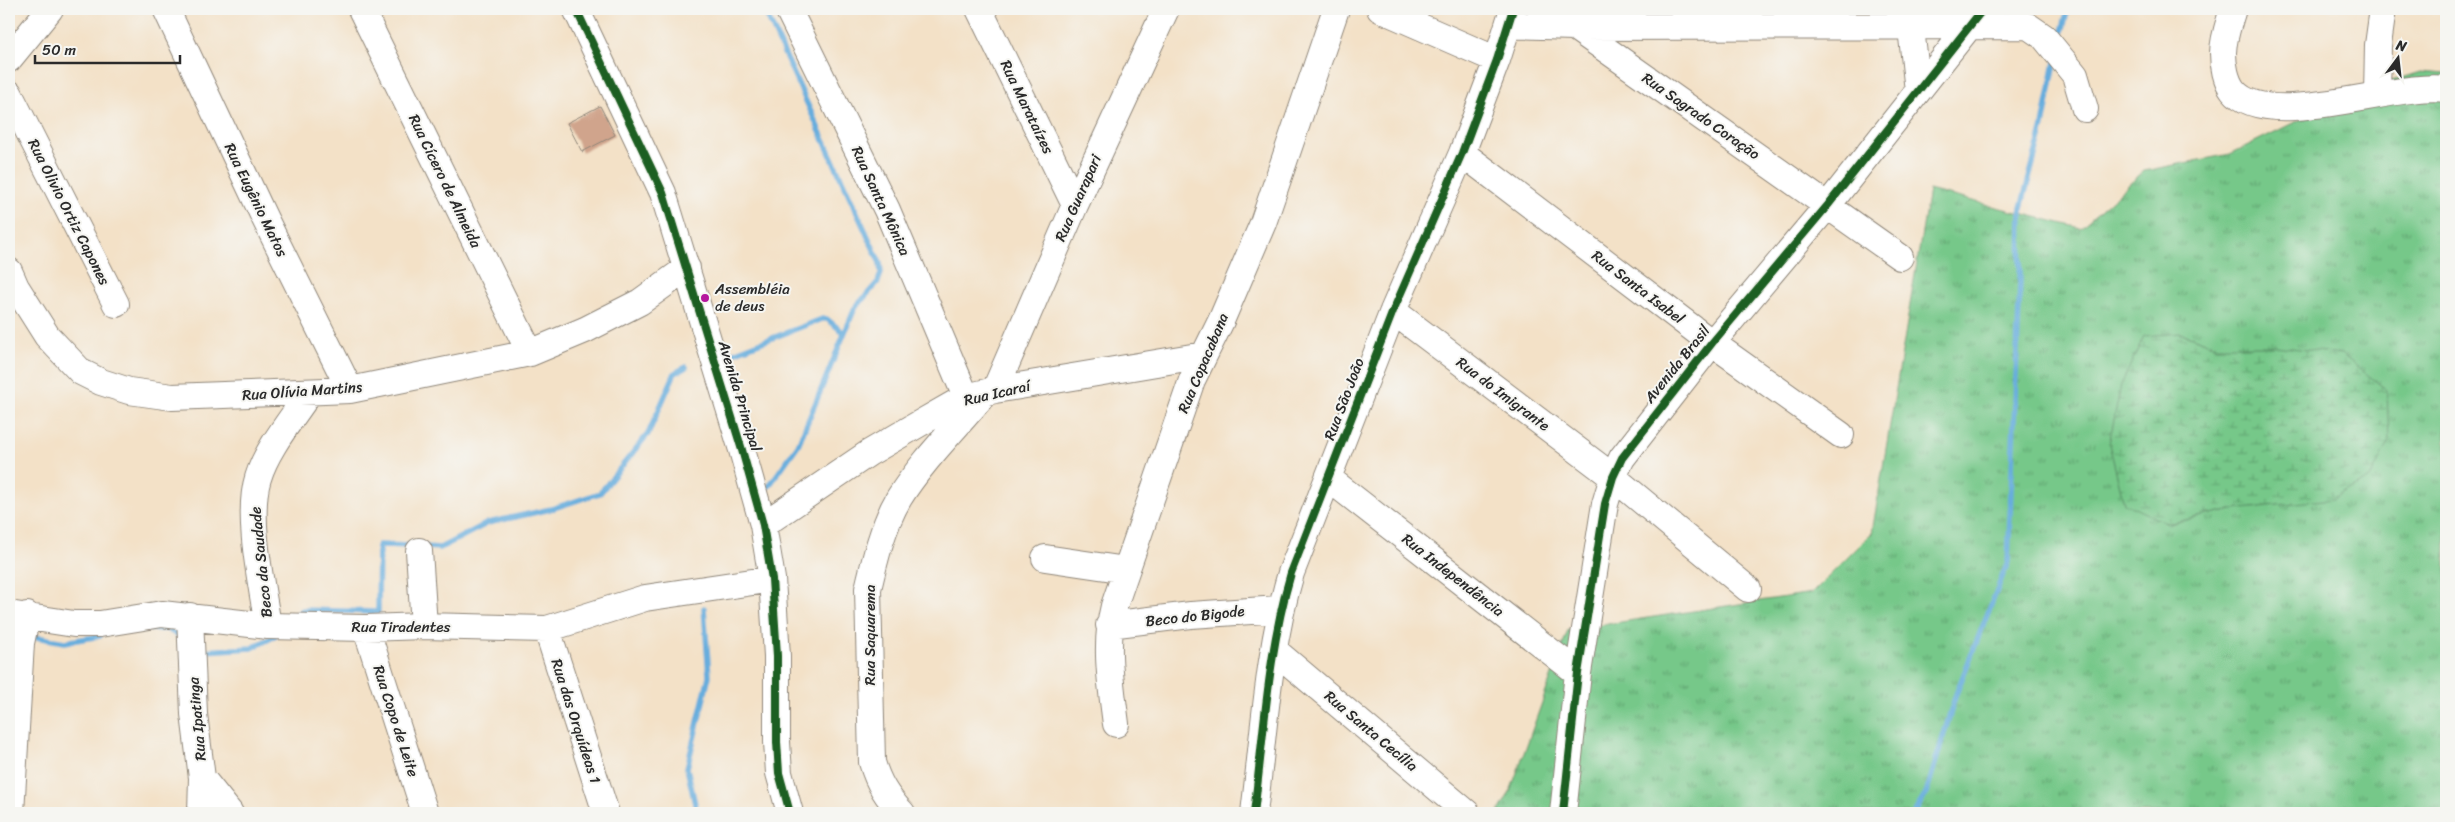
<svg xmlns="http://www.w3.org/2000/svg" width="2455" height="822" viewBox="0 0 2455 822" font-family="Sriracha,sans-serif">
	<defs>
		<pattern id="grass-tufts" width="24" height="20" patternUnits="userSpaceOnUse" patternTransform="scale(1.25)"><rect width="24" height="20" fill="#76c889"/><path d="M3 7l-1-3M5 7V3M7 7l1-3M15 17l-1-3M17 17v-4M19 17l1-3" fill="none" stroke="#61a370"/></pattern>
		<pattern id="wetland-marsh" width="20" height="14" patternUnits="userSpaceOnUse" patternTransform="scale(1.25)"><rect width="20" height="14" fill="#76c889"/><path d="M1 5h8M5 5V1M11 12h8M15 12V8" fill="none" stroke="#61a370"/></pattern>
	</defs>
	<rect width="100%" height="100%" fill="#f6f6f2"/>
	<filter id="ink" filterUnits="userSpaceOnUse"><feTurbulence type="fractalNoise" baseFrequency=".02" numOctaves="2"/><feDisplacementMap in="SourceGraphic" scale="10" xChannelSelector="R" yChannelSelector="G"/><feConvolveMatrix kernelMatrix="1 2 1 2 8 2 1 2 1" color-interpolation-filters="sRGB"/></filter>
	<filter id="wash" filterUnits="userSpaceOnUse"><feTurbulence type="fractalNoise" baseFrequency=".0096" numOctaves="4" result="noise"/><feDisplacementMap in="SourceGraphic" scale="20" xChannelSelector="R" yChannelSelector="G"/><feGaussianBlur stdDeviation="1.12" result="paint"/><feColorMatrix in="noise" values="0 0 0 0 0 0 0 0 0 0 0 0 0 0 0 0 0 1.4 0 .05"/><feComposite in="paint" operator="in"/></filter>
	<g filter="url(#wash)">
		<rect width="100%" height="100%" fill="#f3e1c7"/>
		<path fill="url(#grass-tufts)" stroke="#507a5a" fill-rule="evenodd" d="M2420,72L2446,74V813H1498L1510,792L1568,630L1812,593L1872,533L1929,190L2080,228L2144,171L2230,154L2354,93ZM2181,333L2216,346L2224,511L2169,524Z"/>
		<path fill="url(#wetland-marsh)" stroke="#507a5a" d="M2181,333L2216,346H2275L2341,354L2387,390L2389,441L2370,478L2332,499L2224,511L2168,524L2124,503L2109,444L2121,385L2144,336Z"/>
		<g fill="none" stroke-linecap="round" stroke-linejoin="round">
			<path stroke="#67addd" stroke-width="5.5" d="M764,9L880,263L881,273L878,282L855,308L798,445L769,486
				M2059,43L2068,9
				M728,355L822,319H827L844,333
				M425,547L440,548L488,523L551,509L600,493L648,434L675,373L686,367
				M292,619L303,610L378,612L379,545L413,546
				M146,629H167L184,639
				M30,636L65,642L100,636
				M198,648L203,651L252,648L275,636
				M697,813L687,768L709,676L704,608
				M1914,813L1926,794L1956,694L2008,562L2020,282L2021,208L2043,126L2055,62"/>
		</g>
		<g id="blocks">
			<path fill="#d0a48c" d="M600,106L615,135L582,152L567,123Z"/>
		</g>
	</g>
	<g filter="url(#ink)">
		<use href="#blocks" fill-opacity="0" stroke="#8f8679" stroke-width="1"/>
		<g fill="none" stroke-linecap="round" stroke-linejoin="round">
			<defs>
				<path id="minor" d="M166,9L265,219L350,390
					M361,9L530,353
					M576,9L663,193L742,450L763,525L772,579L777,656V742L779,773L790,813
					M788,9L887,210L966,397
					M979,9L1075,205
					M1380,9L1497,60
					M2233,9C2229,23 2223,38 2223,53C2223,65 2226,81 2233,90C2267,133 2397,81 2446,89
					M1909,10L1918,91
					M1508,25L1574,27L2028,26L2044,37L2075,75L2085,109
					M1574,27L1900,257
					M9,59L50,9
					M9,93L116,304
					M2377,95L2378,45L2383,9
					M1462,153L1712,343L1841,435
					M9,271L16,287L47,336L81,372L101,382L129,391L172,397L350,390L530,353L585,330L640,302L687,268
					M1393,311L1613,477L1748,589
					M995,390L1075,205L1166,9
					M1328,478L1578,673
					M763,525L869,453L917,425L966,397L995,390L1204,355
					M419,551L424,626
					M1045,558L1126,570
					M9,614L74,624H100L162,614L268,626L366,628L424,626L547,629L645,598L772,579
					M190,616L194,714L202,778L230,813
					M1109,625L1191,615L1280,609
					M268,626C262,586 246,516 258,478C267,448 292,419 309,393
					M366,628L425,813
					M547,629L606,813
					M1274,650L1467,813
					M1116,724C1111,684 1104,645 1114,606L1192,380L1221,321L1263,223L1336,9
					M11,813L21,643L27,615
					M201,813L202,778
					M902,813C887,797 878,783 872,762L868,589C875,559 883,525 899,498C922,461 956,428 984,394
					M1254,813C1264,733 1268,651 1291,573L1393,311L1462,153L1497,60L1513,9
					M1563,813L1578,673L1605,504L1613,477L1622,458L1712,343L1828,205L1983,9"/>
			</defs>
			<use href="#minor" stroke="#8f8679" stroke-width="28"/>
			<use href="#minor" stroke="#fff" stroke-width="26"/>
			<defs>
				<path id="cycleway" d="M576,9L663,193L742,450L763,525L772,579L777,656V742L779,773L790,813
					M1254,813C1264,733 1268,651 1291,573L1393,311L1462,153L1497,60L1513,9
					M1563,813L1578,673L1605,504L1613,477L1622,458L1712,343L1828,205L1983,9"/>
			</defs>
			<use href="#cycleway" stroke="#f6f6f2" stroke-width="11"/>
			<use href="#cycleway" stroke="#1b5e20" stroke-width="8"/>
		</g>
	</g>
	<circle fill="#b5179e" stroke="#f6f6f2" stroke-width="2" cx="705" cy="298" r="5"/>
	<g text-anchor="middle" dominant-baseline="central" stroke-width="4" stroke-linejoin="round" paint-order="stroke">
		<g font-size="15" fill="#2b2b2b" stroke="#f6f6f2">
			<text transform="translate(1027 107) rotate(64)">Rua Marataízes</text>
			<text transform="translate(1701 116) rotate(35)">Rua Sagrado Coração</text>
			<text transform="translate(445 181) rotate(64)">Rua Cícero de Almeida</text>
			<text transform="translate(1078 198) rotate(-66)">Rua Guarapari</text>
			<text transform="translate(256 200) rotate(64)">Rua Eugênio Matos</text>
			<text transform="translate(881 201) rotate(65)">Rua Santa Mônica</text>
			<text transform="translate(69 212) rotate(63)">Rua Olivio Ortiz Capones</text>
			<text transform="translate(1638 287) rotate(37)">Rua Santa Isabel</text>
			<text transform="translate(1203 363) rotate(-67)">Rua Copacabana</text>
			<text transform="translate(1677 364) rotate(-51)">Avenida Brasil</text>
			<text transform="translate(302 391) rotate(-4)">Rua Olívia Martins</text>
			<text transform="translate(997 393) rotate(-13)">Rua Icaraí</text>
			<text transform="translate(1503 394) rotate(37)">Rua do Imigrante</text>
			<text transform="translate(740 396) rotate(73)">Avenida Principal</text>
			<text transform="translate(1344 399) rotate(-69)">Rua São João</text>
			<text transform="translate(261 562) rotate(-96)">Beco da Saudade</text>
			<text transform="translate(1453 575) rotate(38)">Rua Independência</text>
			<text transform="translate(1195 616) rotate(-6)">Beco do Bigode</text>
			<text x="401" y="627">Rua Tiradentes</text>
			<text transform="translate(870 635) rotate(-90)">Rua Saquarema</text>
			<text transform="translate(197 719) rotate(-95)">Rua Ipatinga</text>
			<text transform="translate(396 721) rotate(72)">Rua Copo de Leite</text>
			<text transform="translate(576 721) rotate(72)">Rua das Orquídeas 1</text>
			<text transform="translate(1371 731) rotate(40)">Rua Santa Cecília</text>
		</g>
		<g font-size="15" fill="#2b2b2b" stroke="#f6f6f2" text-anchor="start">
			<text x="715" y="289">Assembléia<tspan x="715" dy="17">de deus</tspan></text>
		</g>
	</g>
	<rect width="2455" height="822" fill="none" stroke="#f6f6f2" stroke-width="30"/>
	<g transform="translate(2398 58) rotate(15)" stroke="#f6f6f2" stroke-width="4" paint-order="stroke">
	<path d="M0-4L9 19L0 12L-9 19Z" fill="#2b2b2b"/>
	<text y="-8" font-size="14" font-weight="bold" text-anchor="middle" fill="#2b2b2b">N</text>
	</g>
	<path d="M35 55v8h145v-8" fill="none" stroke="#2b2b2b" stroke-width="2.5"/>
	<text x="42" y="55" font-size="15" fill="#2b2b2b" stroke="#f6f6f2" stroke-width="4" paint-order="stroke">50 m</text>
</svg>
